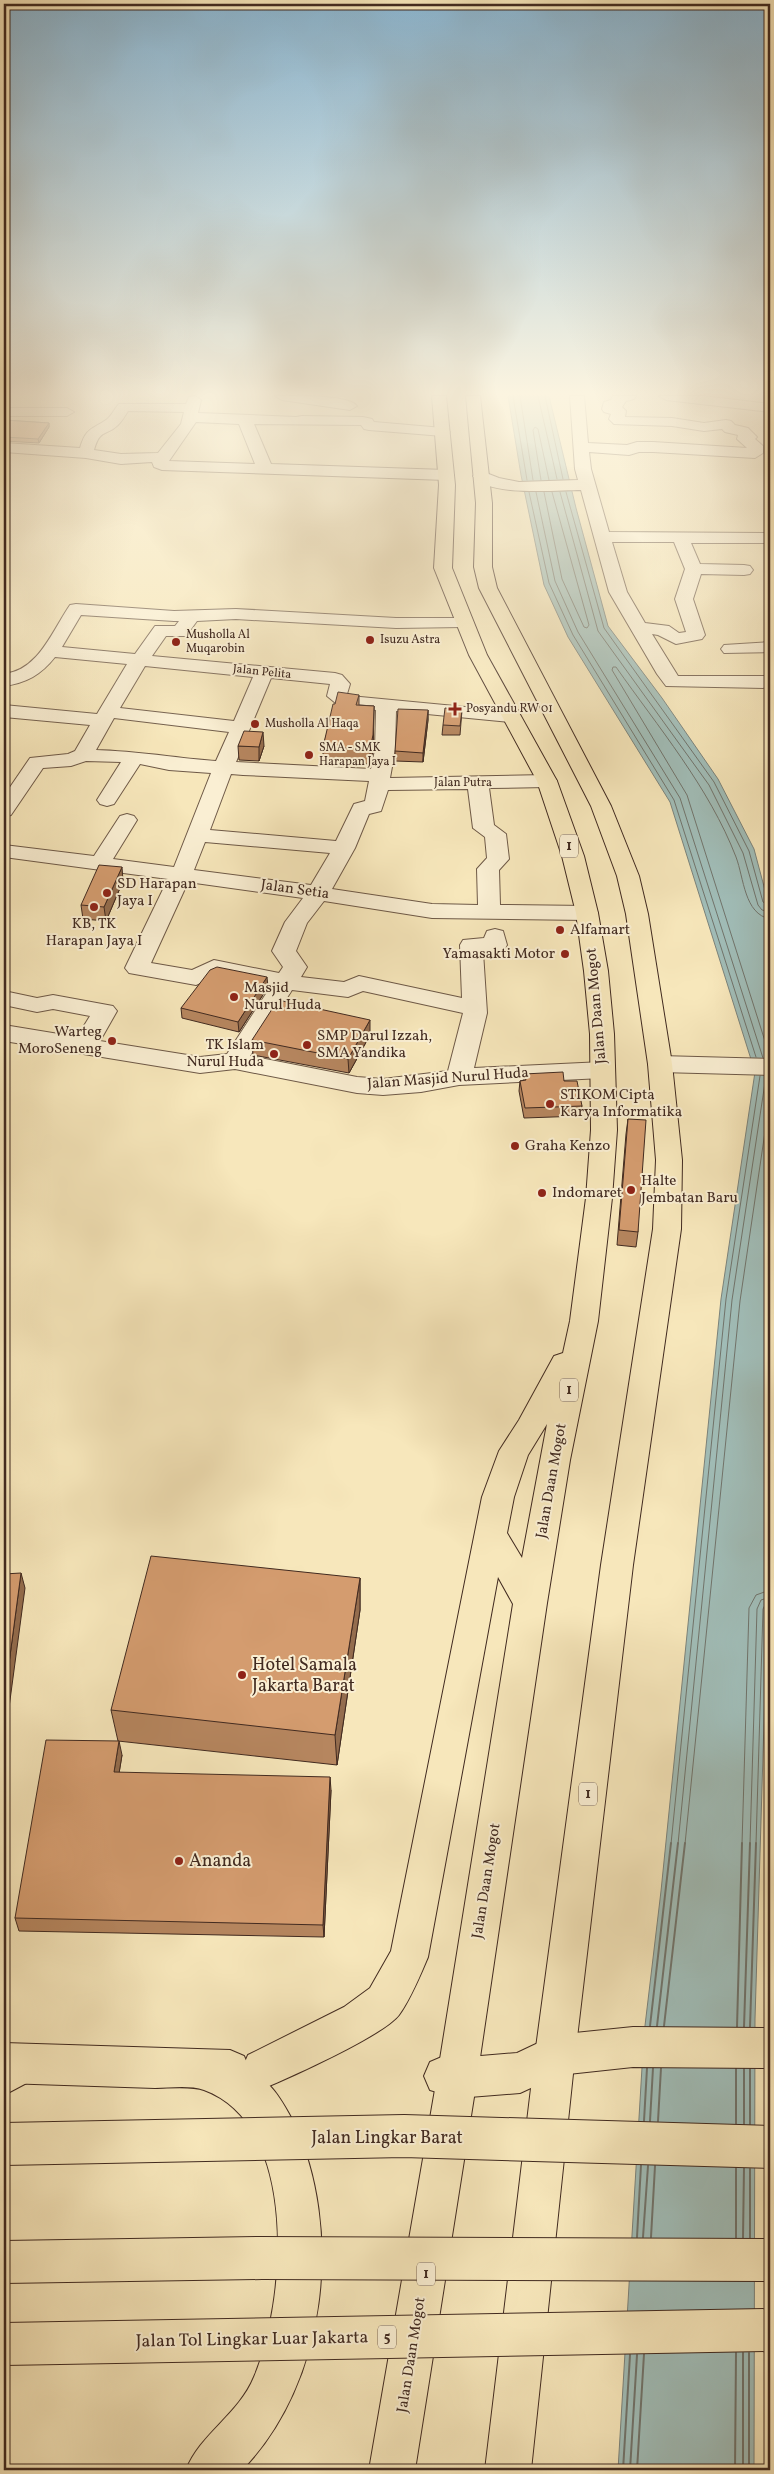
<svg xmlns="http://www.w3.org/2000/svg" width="774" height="2474" viewBox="0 0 774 2474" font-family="Vollkorn,serif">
	<rect width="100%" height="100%" fill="#f7e7bb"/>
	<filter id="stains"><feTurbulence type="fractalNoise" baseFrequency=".004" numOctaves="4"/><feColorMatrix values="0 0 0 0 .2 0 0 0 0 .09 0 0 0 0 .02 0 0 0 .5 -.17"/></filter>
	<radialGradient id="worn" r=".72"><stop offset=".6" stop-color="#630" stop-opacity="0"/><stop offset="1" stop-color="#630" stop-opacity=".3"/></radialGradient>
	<path fill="#a1beb9" stroke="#7b837c" d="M508,396H549L576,508L608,626L662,698L718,779L754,849L770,909V1523L755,2019L754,2470H618L644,2034L661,1891L721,1299L755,1072L670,802L568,637L544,585L521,475Z"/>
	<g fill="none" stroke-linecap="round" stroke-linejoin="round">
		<path stroke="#71746c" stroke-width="1" d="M513,396L527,480
			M520,396L533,480
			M538,396L557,479
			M545,396L563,479
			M541,480L533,430L535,427L538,429L549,480
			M529,492L549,583L573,635L674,800L756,1057
			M536,492L555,581L578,632L680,798L763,1058
			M544,492L562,579L584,627L587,628L589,625L552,492
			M560,492L598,631L709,785L743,853L758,905L762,910L770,912
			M566,492L604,628L714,782L749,851L763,902L770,906
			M770,919C744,914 744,878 736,857C709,787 658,727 616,667H613L612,670L687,795L770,1057
			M671,1844L726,1299L760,1076
			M678,1844L732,1300L766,1076
			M685,1844L740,1301L770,1098
			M742,1844L749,1608L756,1595L770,1590
			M750,1844L757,1609L761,1600L770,1597
			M756,1844L763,1609L765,1605L770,1604"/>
		<path stroke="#71746c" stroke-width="2" d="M650,2026L671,1843
			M657,2026L678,1843
			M664,2026L685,1843
			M737,2027L742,1843
			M744,2027L750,1843
			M750,2027L756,1843
			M736,2069V2124
			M744,2069V2124
			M750,2069V2124
			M644,2121L647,2068
			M650,2121L653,2068
			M658,2121L661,2068
			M736,2168V2238
			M750,2169V2238
			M637,2237L641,2165
			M643,2237L648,2166
			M651,2237L655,2166
			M743,2238L744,2168
			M743,2353V2470
			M749,2353V2470
			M623,2470L630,2355
			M630,2470L637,2355
			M637,2470L644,2354
			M735,2470L736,2353"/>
		<defs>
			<path id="minor" d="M195,396L201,400L198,413L296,417L302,416L363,417L372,419L374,422L443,428L450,432L443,436L369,430L364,429L361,425L254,424L271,464L446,470L454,475L446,480L162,470L154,467L152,462L121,464L86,458L4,452V443L80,448C86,428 91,430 106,420C111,417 115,408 119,404H186L189,397ZM128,411L184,412L181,424L158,453L121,454L94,450C100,428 107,436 118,425C122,421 125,416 128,411ZM196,422L239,424L255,464L169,461Z
				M275,396C290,396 348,394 357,406L350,410L282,400Z
				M570,396H584L588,443L627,445L637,442H653L747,448L737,439L738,435L725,432L722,429L704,431L672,426L614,424L609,419L611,414L604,412L602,409L604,402L611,400L613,396H636L634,399L626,401L622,407L626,411L625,417L672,418L704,423L726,420L731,421L735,425L748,428L757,437L755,439L763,446V453L755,458L653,452H639L629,455L589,452L591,469L609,532L770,533V543H691L700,564L744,565L750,566L753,570L750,574L744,575L701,574L693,599L705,635L702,639L676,644L658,635L652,634L678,676H770V688L666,686L657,674L609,592L581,490C558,490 488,497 473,476L481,471L499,478L519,482L578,480L575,469ZM612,542H674L685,569L675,599L686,632L679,633L669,626L645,623L627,592Z
				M659,396H702L770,404V412L666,400Z
				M4,408H67L74,412L67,416H4Z
				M76,604L174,611L236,609L396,618H469L472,622L469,626L463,627L396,628L236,619L197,621L186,636H166L152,656L335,673L342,675L350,684L347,694L350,696L517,712L520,716L517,720L510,722L396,711L395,750L390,778L547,775L554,777L557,781L554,785L547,787L489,788L494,825L506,834L509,859L499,870L500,905L587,906L595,908L598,913L595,918L587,920L432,918L324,901L307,923L296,951L307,967L301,977L344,982L359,976L462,998L460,945L463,940L484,938L487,931L495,929L503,931L507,945L504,950L483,952L487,1013L474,1068L603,1062L612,1064L615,1070L612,1076L603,1078L459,1085L421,1092L383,1095L357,1093L235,1069L200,1073L4,1041V1025L77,1037L90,1016L53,1009L37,1012L4,1005V991L37,998L53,995L113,1006L117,1011L100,1041L200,1057L227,1054L271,986L218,975L196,985L129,973L125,968L168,879L4,857V845L94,856L120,816L127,814L134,816L137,820L113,859L174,867L211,773L169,770L140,764L114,804L107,806L100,804L97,800L121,762L86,761L71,766L43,768L11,815L4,817V796L30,758L68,754L75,751L90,725L4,717V705L97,714L127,664L55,657C41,675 26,683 4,686V674C39,670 52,631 70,605ZM81,615L174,621H179L175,626H155L135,654L62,647ZM145,666L253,677L234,721L120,708ZM271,678L330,684L327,696L338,705L376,710L375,750L371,769L236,762ZM114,718L229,732L216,761C176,758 137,751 96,750ZM231,774L243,775L369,781L365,801L354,804L336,841L210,830ZM468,789L473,828L485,837L487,858L477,869L478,905L432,904L332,889L355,848L369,814L381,811L388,790ZM205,842L330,853L311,885L194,870ZM188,882L303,898L285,922L272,951L283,967L279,973L214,960L192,970L151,963ZM292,990L348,997L363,991L463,1013L448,1071L383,1079L357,1077L250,1056Z
				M770,642V652L724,653L721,649L724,645Z
				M660,1056L770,1059V1075L660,1072L651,1070L648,1064L651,1058Z"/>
			<path id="major" d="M633,2027L770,2028V2068L633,2067L559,2075L520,2093L457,2098L430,2090L424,2076L430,2062L444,2056L457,2058L517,2053L555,2035Z
				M4,2043L230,2050L244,2056C252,2075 256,2072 270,2086C279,2095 287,2110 293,2121C344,2229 327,2383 242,2470H186C200,2434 239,2414 254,2377C286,2302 300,2125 204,2090C190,2085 169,2088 155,2088C105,2086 54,2085 4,2083Z"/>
			<path id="highway" d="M432,396H446L455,485L452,568L487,655L557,781L584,856L598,913L608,971L614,1034L617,1130L612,1198L598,1321L570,1460L547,1603L477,2078L415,2470H369L437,2078L513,1604L498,1577L428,1957C420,1976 411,1998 399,2015C384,2035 289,2078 262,2089L248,2083L242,2069L248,2055L344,2007L370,1988L391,1951L482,1497L499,1451L519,1420L554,1356L563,1353L570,1321L586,1198L591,1130L590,1034L584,971L576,913L562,856L537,781L469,655L434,568L439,485ZM547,1424L522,1558L507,1533L514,1497L528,1455Z
				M466,396H480L492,503V567L497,588L611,806L639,876L648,914L672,1064L682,1160L681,1229L633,1565L575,2055L531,2470H485L535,2055L601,1565L653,1229L656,1160L648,1064L626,914L617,876L591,806L479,588L474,567L476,503Z
				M22,2044L36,2050L42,2064L36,2078L4,2095V2052Z"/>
		</defs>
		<use href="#minor" stroke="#6e5947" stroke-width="2"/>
		<use href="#major" stroke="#412a20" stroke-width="2"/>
		<use href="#highway" stroke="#412a20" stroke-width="2"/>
		<use href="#minor" fill="#faefd3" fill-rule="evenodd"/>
		<use href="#major" fill="#f7e7bb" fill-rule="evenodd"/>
		<use href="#highway" fill="#f7e7bb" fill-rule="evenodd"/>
		<defs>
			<path id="major-bridge" d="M4,2144L404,2136L770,2147"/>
			<path id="highway-bridge" d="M4,2262L262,2258L770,2260
				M4,2344L770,2330"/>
		</defs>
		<use href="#major-bridge" stroke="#412a20" stroke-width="44" stroke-linecap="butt"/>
		<use href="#highway-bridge" stroke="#412a20" stroke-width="44" stroke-linecap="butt"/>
		<use href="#major-bridge" stroke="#f7e7bb" stroke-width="42"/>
		<use href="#highway-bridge" stroke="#f7e7bb" stroke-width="42"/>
	</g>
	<path fill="#b6865f" stroke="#412a20" d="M4,420L49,423V427L39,443L4,441V442Z
		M359,695V705L374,706L373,750L370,764L323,762V747L335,704Z
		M428,710V720L423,762L395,761V751Z
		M462,710L460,735H442L443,725Z
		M238,746H264L259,761L239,760Z
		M123,881L106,921L83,919L81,905Z
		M268,987L239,1032L182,1018L181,1008Z
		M370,1035L349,1073L253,1055L252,1040Z
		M524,1074L564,1081L582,1106L581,1116L524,1118L519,1091L520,1081L524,1080Z
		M628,1119L638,1232L636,1247L617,1245L626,1134Z
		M360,1578V1610L337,1765L118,1741L111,1710Z
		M122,1755L119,1773L331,1790L324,1937L19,1931L15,1918Z"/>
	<path fill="#946d4e" stroke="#412a20" d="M49,423V427L39,443L38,439Z
		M374,706L373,750L370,764V749Z
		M428,710V720L423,762V753Z
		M263,732L264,746L259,761V747Z
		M122,867L123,881L106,921L104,907Z
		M267,977L268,987L239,1032L238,1022Z
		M370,1020V1035L349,1073L348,1059Z
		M21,1573L25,1588L4,1745V1701Z
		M360,1578V1610L337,1765L335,1735Z
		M119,1741L122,1755L117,1786L114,1772Z
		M330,1777L331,1790L324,1937L323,1925Z"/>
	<path fill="#d49c6f" stroke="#412a20" d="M4,420L49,423L38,439L4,437Z
		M338,692L359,695L356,705L374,706L373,735L370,749L323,747L333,704H335Z
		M445,708L462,710L460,726L443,725Z
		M398,709L428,710L423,753L395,751Z
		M244,731L263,732L259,747L238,746Z
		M99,865L122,867L104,907L81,905Z
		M217,967L267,977L238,1022L181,1008L210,970Z
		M278,1000L370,1020L348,1059L252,1040Z
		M563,1072L564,1081H577L582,1106L525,1108L520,1081L526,1080L524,1074Z
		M628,1119L646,1120L638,1232L619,1230Z
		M151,1556L360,1578L335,1735L111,1710Z
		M21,1573L4,1701V1574Z
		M46,1740L119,1741L114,1772L330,1777L323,1925L15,1918Z"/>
	<linearGradient id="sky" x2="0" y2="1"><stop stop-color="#8bb8d5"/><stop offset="0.53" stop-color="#fbf4e0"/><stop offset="1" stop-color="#fbf4e0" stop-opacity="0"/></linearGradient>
	<rect width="774" height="742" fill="url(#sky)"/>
	<g fill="#8f2418" stroke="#faefd3" stroke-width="2">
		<circle cx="370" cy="640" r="5"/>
		<circle cx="176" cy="642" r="5"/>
		<path d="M452.5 701.5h5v5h5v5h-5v5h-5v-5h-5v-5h5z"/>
		<circle cx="255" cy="724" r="5"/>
		<circle cx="309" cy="755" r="5"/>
		<circle cx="107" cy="893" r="5"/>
		<circle cx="94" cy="907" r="5"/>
		<circle cx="560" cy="930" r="5"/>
		<circle cx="565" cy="954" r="5"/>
		<circle cx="234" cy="997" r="5"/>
		<circle cx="112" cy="1041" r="5"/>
		<circle cx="307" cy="1045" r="5"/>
		<circle cx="274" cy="1054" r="5"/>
		<circle cx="550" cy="1104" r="5"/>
		<circle cx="515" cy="1146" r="5"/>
		<circle cx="631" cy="1190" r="5"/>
		<circle cx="542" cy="1193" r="5"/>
		<circle cx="242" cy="1675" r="5"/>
		<circle cx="179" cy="1861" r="5"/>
	</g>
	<g text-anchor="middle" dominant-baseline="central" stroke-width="4" stroke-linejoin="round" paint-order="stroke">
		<g font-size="12" fill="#412a20" stroke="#faefd3" text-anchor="start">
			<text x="186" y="635">Musholla Al<tspan x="186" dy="14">Muqarobin</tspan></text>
			<text x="380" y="640">Isuzu Astra</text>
			<text x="466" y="709">Posyandu RW 01</text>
			<text x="265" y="724">Musholla Al Haqa</text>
			<text x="319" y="748">SMA - SMK<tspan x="319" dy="14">Harapan Jaya I</tspan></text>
		</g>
		<g font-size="12" fill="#412a20" stroke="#faefd3">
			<text transform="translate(262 672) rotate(6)">Jalan Pelita</text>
			<text x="463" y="783">Jalan Putra</text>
		</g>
		<g fill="#faefd3" stroke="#786556" stroke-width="1">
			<rect x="560" y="834.5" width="18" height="23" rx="4"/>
			<rect x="560" y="1378.5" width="18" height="23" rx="4"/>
			<rect x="579" y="1782.5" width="18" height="23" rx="4"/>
			<rect x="417" y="2262.5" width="18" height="23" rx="4"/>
			<rect x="378" y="2325.5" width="18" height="23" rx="4"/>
		</g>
		<g font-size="14" font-weight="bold" fill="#412a20">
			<text x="569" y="846">1</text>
			<text x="569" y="1390">1</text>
			<text x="588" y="1794">1</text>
			<text x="426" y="2274">1</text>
			<text x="387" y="2337">5</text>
		</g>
		<g font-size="15" fill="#412a20" stroke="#faefd3" text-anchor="start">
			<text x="117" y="884">SD Harapan<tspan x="117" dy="17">Jaya I</tspan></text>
			<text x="94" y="924" text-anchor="middle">KB, TK<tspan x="94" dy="17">Harapan Jaya I</tspan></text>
			<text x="570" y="930">Alfamart</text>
			<text x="555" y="954" text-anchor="end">Yamasakti Motor</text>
			<text x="244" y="988">Masjid<tspan x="244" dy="17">Nurul Huda</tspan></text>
			<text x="102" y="1032" text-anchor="end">Warteg<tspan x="102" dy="17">MoroSeneng</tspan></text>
			<text x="317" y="1036">SMP Darul Izzah,<tspan x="317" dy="17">SMA Yandika</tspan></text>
			<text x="264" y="1045" text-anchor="end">TK Islam<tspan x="264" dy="17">Nurul Huda</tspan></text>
			<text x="560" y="1095">STIKOM Cipta<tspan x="560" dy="17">Karya Informatika</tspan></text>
			<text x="525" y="1146">Graha Kenzo</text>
			<text x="641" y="1181">Halte<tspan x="641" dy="17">Jembatan Baru</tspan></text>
			<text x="552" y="1193">Indomaret</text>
		</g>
		<g font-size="15" fill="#412a20" stroke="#faefd3">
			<text transform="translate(295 890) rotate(8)">Jalan Setia</text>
			<text transform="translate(597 1006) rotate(-95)">Jalan Daan Mogot</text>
			<text transform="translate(448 1079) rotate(-4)">Jalan Masjid Nurul Huda</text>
			<text transform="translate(552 1481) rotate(-80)">Jalan Daan Mogot</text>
			<text transform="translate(487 1881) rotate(-81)">Jalan Daan Mogot</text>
			<text transform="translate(412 2355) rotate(-81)">Jalan Daan Mogot</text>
		</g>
		<g font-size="18" fill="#412a20" stroke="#faefd3" text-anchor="start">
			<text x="252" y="1665">Hotel Samala<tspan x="252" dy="21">Jakarta Barat</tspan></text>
			<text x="189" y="1861">Ananda</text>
		</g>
		<g font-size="18" fill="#412a20" stroke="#faefd3">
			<text x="387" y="2138">Jalan Lingkar Barat</text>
			<text transform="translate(252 2340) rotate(-1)">Jalan Tol Lingkar Luar Jakarta</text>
		</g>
	</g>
	<rect width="774" height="2474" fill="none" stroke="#f7e7bb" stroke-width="20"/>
	<rect x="5" y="5" width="764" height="2464" fill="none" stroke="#412a20" stroke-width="2.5"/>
	<rect x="10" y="10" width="754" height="2454" fill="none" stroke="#412a20"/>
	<rect width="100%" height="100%" filter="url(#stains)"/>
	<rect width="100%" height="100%" fill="url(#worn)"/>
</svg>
